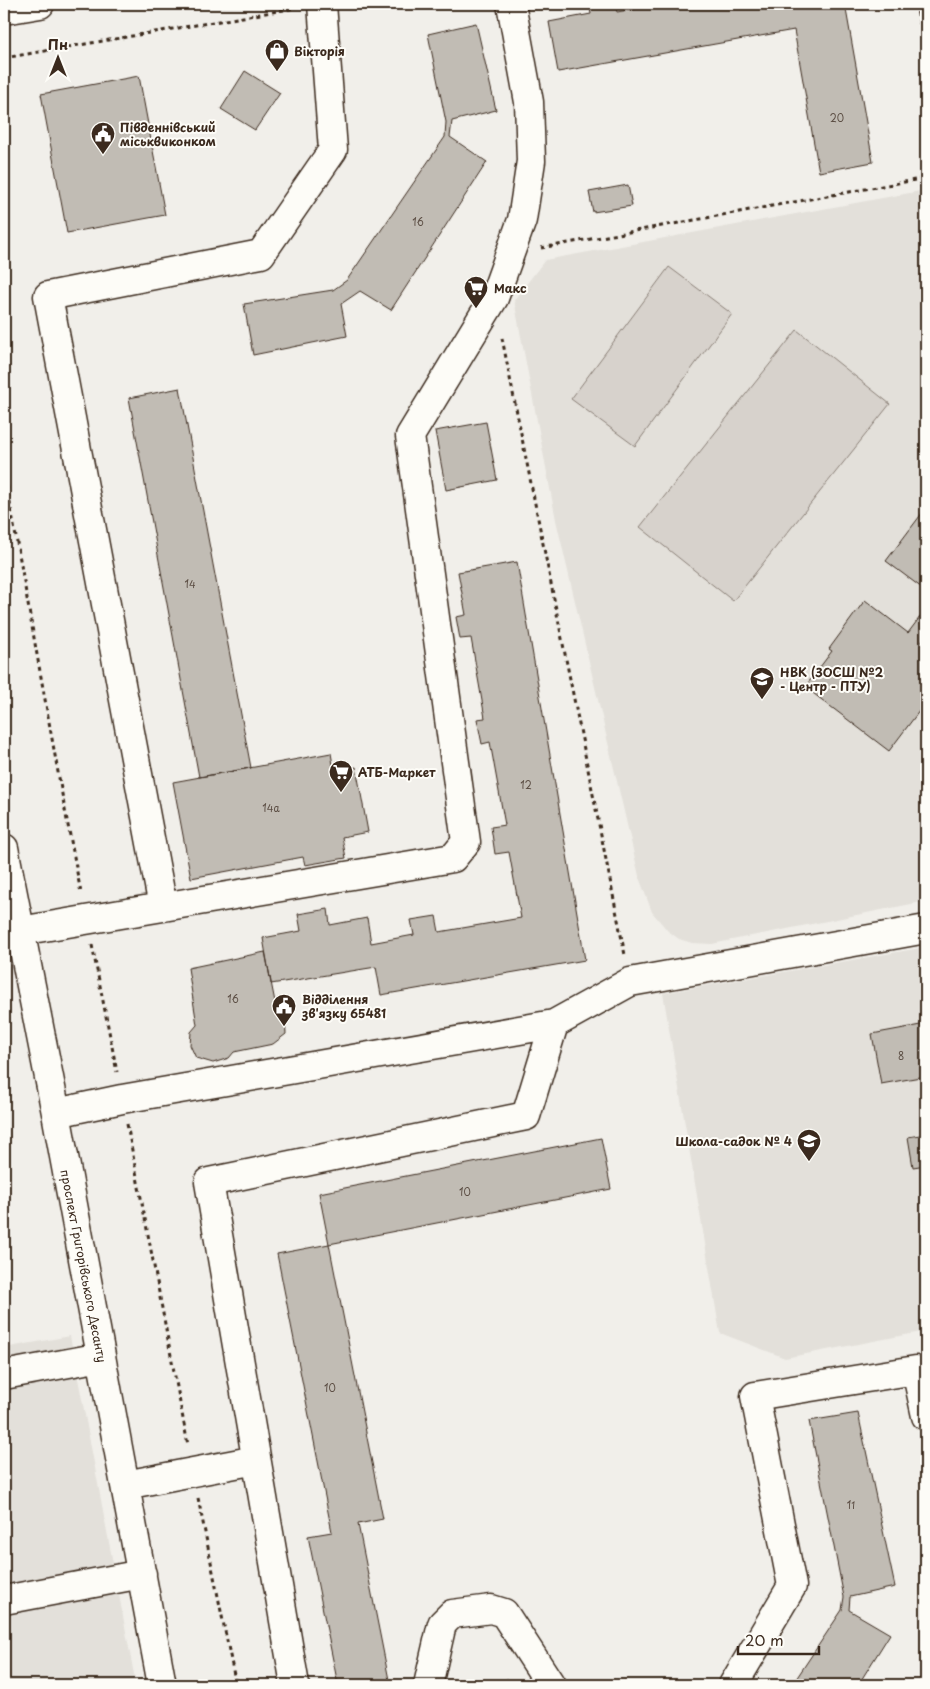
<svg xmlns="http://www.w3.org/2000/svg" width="930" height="1689" viewBox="0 0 930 1689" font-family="'Playpen Sans',sans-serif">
	<rect width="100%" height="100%" fill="#f1efea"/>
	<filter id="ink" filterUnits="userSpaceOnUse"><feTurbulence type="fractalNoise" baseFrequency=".02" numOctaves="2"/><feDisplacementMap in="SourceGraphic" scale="10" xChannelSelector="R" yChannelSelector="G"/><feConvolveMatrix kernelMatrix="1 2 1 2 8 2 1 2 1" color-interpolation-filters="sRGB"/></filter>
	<g filter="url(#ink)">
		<path fill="#e3e0da" d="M926,190V901L712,944L692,943L679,939L668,931L652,912L640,880L556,520L514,300L545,260Z
			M926,947V1331L785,1358L720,1333L663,993Z
			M70,1336L136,1685H4V1348Z"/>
		<path fill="#d7d2cc" stroke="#897e75" d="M669,267L732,314L635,446L571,399Z
			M797,330L890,404L733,601L640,527Z"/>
		<path fill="#c1bcb4" stroke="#3b2a1e" d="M589,4H615L617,12L662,4H845L873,162L819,172L794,30L558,72L549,22L591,14Z
			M476,23L496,110L452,121L450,137L487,162L391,310L360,291L341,304L347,336L253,355L244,304L333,290L347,280L445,137L446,122L428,34Z
			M245,71L280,93L255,130L221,109Z
			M139,76L165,215L67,233L41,94Z
			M628,185L632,206L593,212L589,192Z
			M180,388L251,768L199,777L129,398Z
			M486,422L497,480L446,490L435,431Z
			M926,508V591L886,561Z
			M517,562L585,960L381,995L376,967L271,984L263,938L301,931L298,914L328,909L330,925L367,918L371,943L414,935L411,920L436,916L439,932L521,918L509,852L495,854L491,827L505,825L490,742L482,744L477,719L485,718L471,638L460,639L456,617L466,615L458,572Z
			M865,600L908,633L926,609V635L922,641L926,644V702L889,751L805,687L832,651L829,649Z
			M331,753L334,771L356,767L368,832L342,837L346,858L305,865L303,857L191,878L173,782Z
			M265,952L277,1012L285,1020L286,1034L273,1044L234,1052L229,1058L213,1063L196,1058L190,1045L191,1032L197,1025L188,968Z
			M926,1024V1076L881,1084L872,1034Z
			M926,1134V1165L913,1167L908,1137Z
			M601,1138L611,1189L329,1244L319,1193Z
			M329,1244L383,1519L358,1524L390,1685H338L308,1536L332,1532L277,1254Z
			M858,1413L895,1587L850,1597L849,1610L890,1634L858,1685H792L842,1610L844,1597L809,1421Z
			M508,1679L509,1685H474Z"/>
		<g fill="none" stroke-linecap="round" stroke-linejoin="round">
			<defs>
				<path id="minor" d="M4,10L40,4
					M4,848L56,1113L162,1685
					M163,907L48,296L261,254L333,150L322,4
					M20,931L453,858L466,842L410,436L494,298L522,220L531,161L529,102L511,4
					M56,1113L122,1099L554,1024L630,982L926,929
					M4,1375L101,1357
					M125,1485L256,1460
					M4,1600L142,1574
					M295,1685L209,1182L526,1116L554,1024
					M428,1685L442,1624L452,1614L491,1609L504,1613L551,1685
					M733,1685L792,1586L755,1396L916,1370L926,1416"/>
			</defs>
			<use href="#minor" stroke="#3b2a1e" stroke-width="31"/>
			<path stroke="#3b2a1e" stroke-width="3" stroke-dasharray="4 4" stroke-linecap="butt" d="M916,4L926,56
				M4,58L295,8
				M541,248L926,178
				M502,338L625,955
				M4,470L61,789L81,893
				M92,945L117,1072
				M127,1124L188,1445
				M198,1498L236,1685"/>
			<use href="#minor" stroke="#fdfcf7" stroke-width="28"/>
		</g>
	</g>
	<defs>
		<symbol id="shop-pin" viewBox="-11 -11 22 30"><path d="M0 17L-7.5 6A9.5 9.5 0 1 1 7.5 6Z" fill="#3b2a1e" stroke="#fdfcf7"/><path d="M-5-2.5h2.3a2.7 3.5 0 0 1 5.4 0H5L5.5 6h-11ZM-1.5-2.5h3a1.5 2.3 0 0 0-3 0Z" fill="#fff"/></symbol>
		<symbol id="civic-pin" viewBox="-11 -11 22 30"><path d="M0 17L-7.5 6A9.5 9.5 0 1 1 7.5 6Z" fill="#3b2a1e" stroke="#fdfcf7"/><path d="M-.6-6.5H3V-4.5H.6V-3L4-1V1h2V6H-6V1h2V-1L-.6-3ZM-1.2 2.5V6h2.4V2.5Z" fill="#fff"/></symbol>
		<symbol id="supermarket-pin" viewBox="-11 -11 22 30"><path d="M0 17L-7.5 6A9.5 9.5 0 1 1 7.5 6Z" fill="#3b2a1e" stroke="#fdfcf7"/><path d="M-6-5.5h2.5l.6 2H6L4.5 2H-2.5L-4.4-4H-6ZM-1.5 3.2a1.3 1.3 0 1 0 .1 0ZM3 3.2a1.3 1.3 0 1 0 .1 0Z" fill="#fff"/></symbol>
		<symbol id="school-pin" viewBox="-11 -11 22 30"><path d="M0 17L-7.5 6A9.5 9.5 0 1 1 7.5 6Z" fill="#3b2a1e" stroke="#fdfcf7"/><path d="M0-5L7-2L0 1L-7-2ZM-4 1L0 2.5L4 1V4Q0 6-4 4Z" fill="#fff"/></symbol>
	</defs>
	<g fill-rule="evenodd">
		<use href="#shop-pin" x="263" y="37" width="28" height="38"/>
		<use href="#civic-pin" x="89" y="120" width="28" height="38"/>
		<use href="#supermarket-pin" x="462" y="274" width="28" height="38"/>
		<use href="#school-pin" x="748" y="665" width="28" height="38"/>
		<use href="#supermarket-pin" x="327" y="758" width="28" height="38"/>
		<use href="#civic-pin" x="270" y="992" width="28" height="38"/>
		<use href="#school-pin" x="795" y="1127" width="28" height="38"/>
	</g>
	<g text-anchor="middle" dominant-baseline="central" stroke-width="4" stroke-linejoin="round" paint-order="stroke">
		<g font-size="10" fill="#5c4e44">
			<text x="837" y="117">20</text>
			<text x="418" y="221">16</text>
			<text x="190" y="583">14</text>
			<text x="526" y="784">12</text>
			<text x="271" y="807">14а</text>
			<text x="233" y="998">16</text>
			<text x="901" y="1055">8</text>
			<text x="465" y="1191">10</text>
			<text x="330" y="1387">10</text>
			<text x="851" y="1504">11</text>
		</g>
		<g font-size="12" font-weight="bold" fill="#3b2a1e" stroke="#fdfcf7" text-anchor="start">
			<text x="294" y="51">Вікторія</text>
			<text x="120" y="127">Південнівський<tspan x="120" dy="14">міськвиконком</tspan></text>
			<text x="494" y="288">Макс</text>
			<text x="780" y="672">НВК (ЗОСШ №2<tspan x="780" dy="14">- Центр - ПТУ)</tspan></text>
			<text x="358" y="772">АТБ-Маркет</text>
			<text x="302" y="999">Відділення<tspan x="302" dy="14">зв'язку 65481</tspan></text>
			<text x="792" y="1141" text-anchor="end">Школа-садок № 4</text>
		</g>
		<g font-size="12" fill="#3b2a1e" stroke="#fdfcf7">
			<text transform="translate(84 1266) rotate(79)">проспект Григорівського Десанту</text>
		</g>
	</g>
	<rect width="930" height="1689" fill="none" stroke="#fdfcf7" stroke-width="20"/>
	<rect x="10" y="10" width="910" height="1669" fill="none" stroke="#3b2a1e" stroke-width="2" filter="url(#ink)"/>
	<g transform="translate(58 58)" stroke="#fdfcf7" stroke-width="4" paint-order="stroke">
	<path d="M0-4L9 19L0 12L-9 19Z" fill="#3b2a1e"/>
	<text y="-8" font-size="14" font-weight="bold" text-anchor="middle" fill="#3b2a1e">Пн</text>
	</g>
	<path d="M738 1646v8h81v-8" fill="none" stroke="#3b2a1e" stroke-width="2.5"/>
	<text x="745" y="1646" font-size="15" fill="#3b2a1e" stroke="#fdfcf7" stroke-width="4" paint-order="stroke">20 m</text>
</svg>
